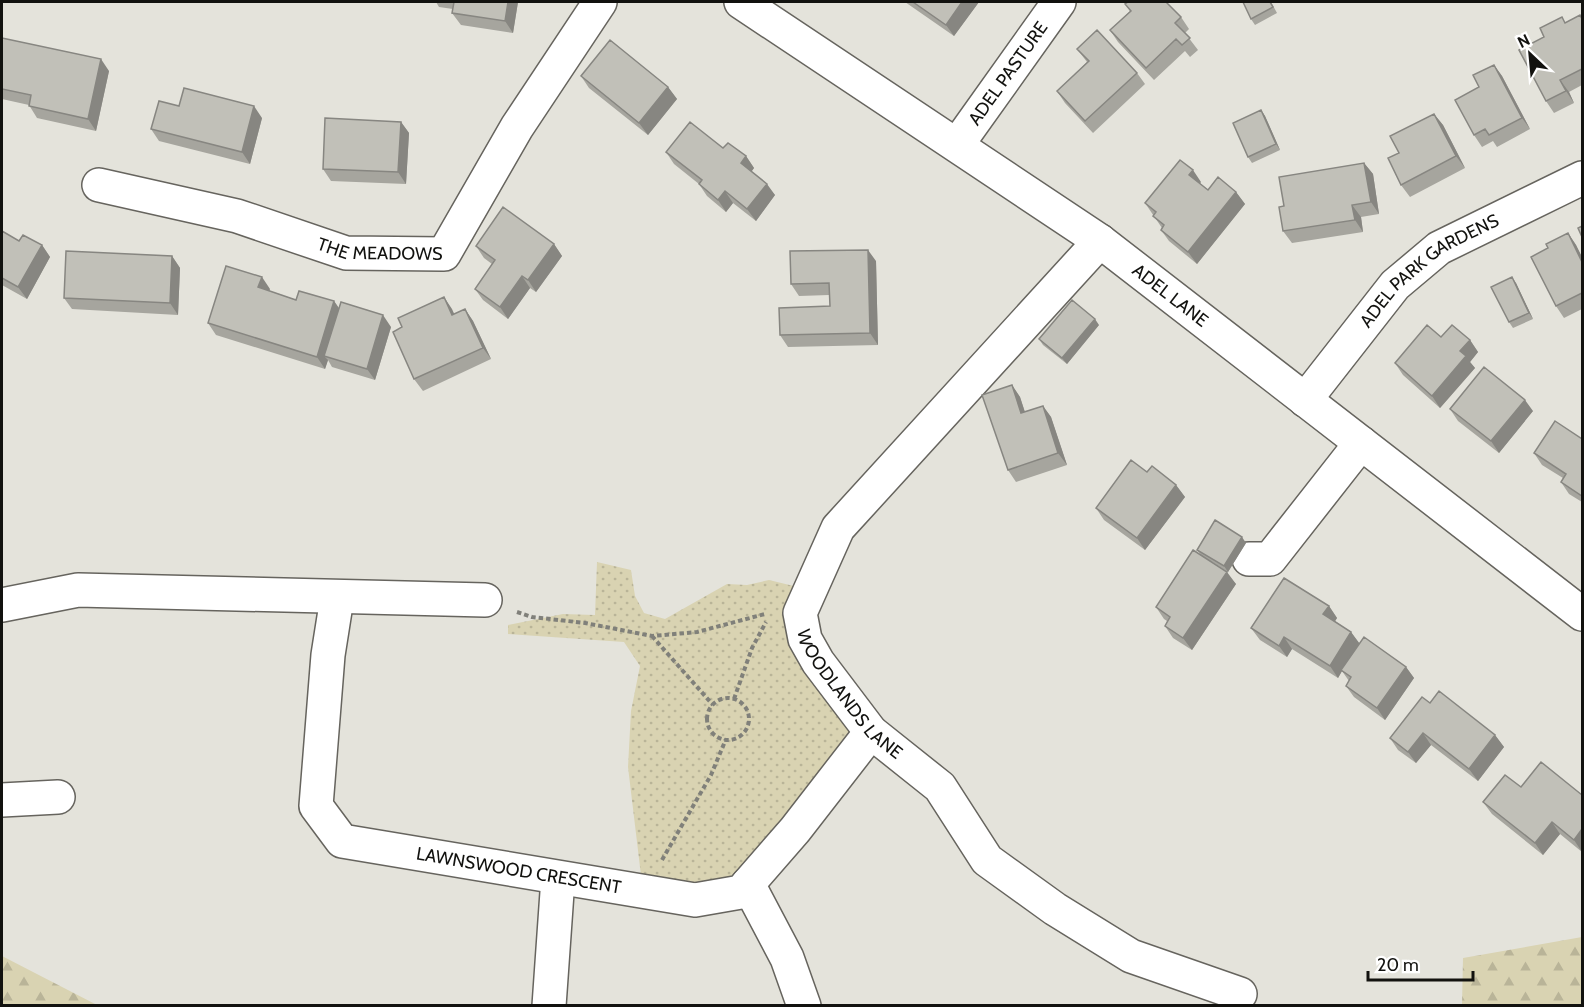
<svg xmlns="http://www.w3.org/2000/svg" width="1584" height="1007" viewBox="0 0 1584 1007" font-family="Cabin,sans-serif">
	<defs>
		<pattern id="grass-dots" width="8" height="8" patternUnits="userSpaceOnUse" patternTransform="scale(1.5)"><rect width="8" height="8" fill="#d9d3b2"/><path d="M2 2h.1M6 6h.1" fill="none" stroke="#b9b498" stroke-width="1.8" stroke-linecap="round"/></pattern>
		<pattern id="forest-firs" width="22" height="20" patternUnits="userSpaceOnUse" patternTransform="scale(1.5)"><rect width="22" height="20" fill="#d9d3b2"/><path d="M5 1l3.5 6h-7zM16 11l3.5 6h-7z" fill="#b9b498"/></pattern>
	</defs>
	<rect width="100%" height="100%" fill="#e4e3db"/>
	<path fill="url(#grass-dots)" d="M597,562L631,570L635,596L644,613L665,619L727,584L747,585L769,580L810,590L800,613L871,732L741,892H643L628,767L631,711L640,666L624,642L508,634V625L563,614L595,615Z"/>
	<path fill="url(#forest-firs)" d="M1582,937V1005H1462L1463,958Z
		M2,956L97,1005H2Z"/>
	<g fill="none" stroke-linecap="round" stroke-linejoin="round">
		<defs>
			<g id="minor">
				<path id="s1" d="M741,2L1100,241L1582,614"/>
				<path id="s2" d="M957,145L1059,2"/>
				<path id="s3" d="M99,185L237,216L346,253L444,254L517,127L600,2"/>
				<path id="s4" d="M1100,241L838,528L800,613L805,639L818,662L871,732L940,787L987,860L1055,909L1131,956L1240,994"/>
				<path id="s5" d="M1305,400L1395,285L1439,248L1582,178"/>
				<path d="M1249,559H1270L1361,443"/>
				<path id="s6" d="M337,598L328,655L316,806L342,841L695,900L741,892L795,830L871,732"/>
				<path d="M2,605L78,590L485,600"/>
				<path d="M2,800L58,797"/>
				<path d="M748,884L787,958L804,1006"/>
				<path d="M549,1006L558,878"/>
			</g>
		</defs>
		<use href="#minor" stroke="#66645e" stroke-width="36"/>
		<path stroke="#80807a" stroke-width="4" stroke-dasharray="4.5 3" stroke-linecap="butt" d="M517,612L532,617L585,623L652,636L697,632L765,614
			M652,636L713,705
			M707 719a21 21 0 1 1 42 0a21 21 0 1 1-42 0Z
			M734,699L752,648L766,622
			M662,860L711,775L726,739"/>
		<use href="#minor" stroke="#fff" stroke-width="33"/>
	</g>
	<path fill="#a6a59e" d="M436,2H518L513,33L461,25L452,13L453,9L439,7Z
		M905,2H979L954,36Z
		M1271,2L1277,13L1255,25L1251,19Z
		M1125,4L1181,17L1189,29L1185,33L1198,50L1190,57L1185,51L1154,80L1118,42L1110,30L1130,11Z
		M1582,18V85L1569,92L1574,103L1554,113L1546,101L1544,37L1566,22Z
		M2,38L109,71L96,131L37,118L29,105L2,99Z
		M1077,49L1137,73L1145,84L1093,133L1065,103L1057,91L1087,62Z
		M1494,65L1502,76L1530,129L1497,147L1493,141L1482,147L1474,135L1479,87Z
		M581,76L668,87L677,99L648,135L589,88Z
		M1261,110L1265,116L1280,150L1252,163L1248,157Z
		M1434,114L1443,125L1465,168L1410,197L1401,185L1399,153Z
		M262,118L250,164L159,141L151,129Z
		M401,122L409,133L406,184L331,181L323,169Z
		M723,148L746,156L754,168L751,172L775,195L756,221L733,203L726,212L707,196L699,184L674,164L666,152Z
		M1364,163L1373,174L1379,214L1361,217L1363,232L1292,243L1283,231L1284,206Z
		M1201,182L1200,183L1208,190L1236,192L1245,204L1197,264L1169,241L1161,230L1162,228L1145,203Z
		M2,231L19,241L42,245L50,257L27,299L2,285Z
		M1568,233L1576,245L1582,257V309L1564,318L1556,306L1548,248Z
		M554,244L562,256L536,292L530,288L508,319L483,300L475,289L492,264L484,258L476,246Z
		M172,256L180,268L178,315L72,309L64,298Z
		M876,261L878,345L788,347L780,335L830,306L829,295L799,296L791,284Z
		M1516,283L1533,319L1513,328L1509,322Z
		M270,289L269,291L296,300L334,301L339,308L391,327L375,380L332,367L328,360L325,369L216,335L208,323Z
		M444,297L454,314L465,309L473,321L491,359L423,391L414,379L402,327Z
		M1099,325L1067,364L1043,345L1039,339Z
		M1441,337L1470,340L1478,352L1470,362L1475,368L1440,408L1403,375L1395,363Z
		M1012,385L1020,397L1025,412L1043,406L1051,417L1067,465L1016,482L1008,470Z
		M1450,409L1533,411L1499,453L1458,421Z
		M1582,439V502L1569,494L1561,482L1563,478L1542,465L1534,453Z
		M1147,472L1176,485L1185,497L1145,550L1104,520L1096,508Z
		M1246,543L1228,572L1211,561L1236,584L1192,650L1173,638L1165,626L1167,621L1164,619L1156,607L1201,555L1197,550Z
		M1329,606L1337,618L1335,621L1351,632L1359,644L1406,667L1414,678L1385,720L1354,697L1346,686L1349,681L1342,671L1338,678L1292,649L1287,657L1260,640L1251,628Z
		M1430,703L1495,735L1504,747L1478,781L1431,745L1416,763L1398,750L1390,738Z
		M1521,787L1582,795V852L1560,834L1543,855L1492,814L1483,802Z"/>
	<path fill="#878681" d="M508,2H518L513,33L505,21Z
		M962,2H979L954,36L946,25Z
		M101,59L109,71L96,131L88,119Z
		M1494,65L1502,76L1530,129L1522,118Z
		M1560,80L1569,92L1574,103L1566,91Z
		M668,87L677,99L648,135L639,123Z
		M254,106L262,118L250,164L242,152Z
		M1261,110L1265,116L1280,150L1276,144Z
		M1434,114L1443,125L1465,168L1456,156Z
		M401,122L409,133L406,184L398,172Z
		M746,156L754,168L749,175L741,163Z
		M1364,163L1373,174L1379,214L1371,202Z
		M1193,170L1201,182L1197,187L1189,175Z
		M767,184L775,195L756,221L747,209Z
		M725,191L733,203L726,212L718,200Z
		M1236,192L1245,204L1197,264L1188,252Z
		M1352,205L1361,217L1363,232L1355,220Z
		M1568,233L1576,245L1582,257V262Z
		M554,244L562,256L536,292L528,280Z
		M42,245L50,257L27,299L18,287Z
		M868,250L876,261L878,345L870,333Z
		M172,256L180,268L178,315L170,303Z
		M522,276L530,288L508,319L500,307Z
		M262,277L270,289L266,299L258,287Z
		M1512,277L1516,283L1533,319L1529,313Z
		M444,297L452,309L460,327L452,315Z
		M334,301L342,313L324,356L328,360L325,369L317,357Z
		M465,309L473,321L491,359L483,348Z
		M383,315L391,327L375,380L367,369Z
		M1095,319L1099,325L1067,364L1062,358Z
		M1470,340L1478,352L1470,362L1475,368L1440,408L1432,396L1460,351Z
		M1012,385L1020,397L1029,425L1021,413Z
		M1525,400L1533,411L1499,453L1491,441Z
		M1043,406L1051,417L1067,465L1058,453Z
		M1176,485L1185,497L1145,550L1137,538Z
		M1242,537L1246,543L1228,572L1224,566Z
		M1227,572L1236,584L1192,650L1183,638Z
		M1329,606L1337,618L1332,626L1323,614Z
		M1351,632L1360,644L1341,670L1342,671L1338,678L1330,666Z
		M1284,637L1292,649L1287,657L1279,646Z
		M1406,667L1414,678L1385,720L1377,708Z
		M1423,733L1431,745L1416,763L1408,752Z
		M1495,735L1504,747L1478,781L1469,769Z
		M1552,822L1560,834L1543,855L1535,843Z
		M1582,829V852L1574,840Z"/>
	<path fill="#c1c0b8" stroke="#878681" stroke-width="1.5" d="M454,2H508L505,21L452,13Z
		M913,2H962L946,25Z
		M1128,2H1166L1181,17L1175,23L1190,38L1182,45L1176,39L1146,68L1110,30L1131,11L1125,4Z
		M1243,2H1270L1273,7L1251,19Z
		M1580,15L1582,19V69L1560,80L1566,91L1546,101L1519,50L1544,37L1540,28L1562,17L1565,23Z
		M1097,30L1137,73L1085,121L1057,91L1089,61L1077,49Z
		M2,38L101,59L88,119L29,106L31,95L2,89Z
		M610,40L668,87L639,123L581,76Z
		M1494,65L1522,118L1489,135L1485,129L1474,135L1455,100L1479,87L1473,75Z
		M184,88L254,106L242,152L151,129L159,101L179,106Z
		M1261,110L1276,144L1248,157L1233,123Z
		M1434,114L1456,156L1401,185L1388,158L1399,153L1390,136Z
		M325,118L401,122L398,172L323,169Z
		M690,122L723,148L728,143L746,156L741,163L767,184L747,209L725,191L718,200L699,184L702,180L666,152Z
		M1180,160L1193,170L1189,175L1208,190L1218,177L1236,192L1188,252L1161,230L1164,225L1153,216L1156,212L1145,203Z
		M1364,163L1371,202L1352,205L1355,220L1283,231L1279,207L1284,206L1279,177Z
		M503,207L554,244L528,280L522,276L500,307L475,289L495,260L476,246Z
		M1582,226V237L1578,228Z
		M2,231L19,241L23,235L42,245L18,287L2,278Z
		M1568,233L1582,262V293L1556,306L1531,257L1548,248L1546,244Z
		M868,250L870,333L780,335L779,308L830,306L829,283L791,284L790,251Z
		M66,251L172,256L170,303L64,298Z
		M226,266L262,277L258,287L296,300L299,291L334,301L317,357L208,323Z
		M1512,277L1529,313L1509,322L1491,287Z
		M444,297L452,315L465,309L483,348L414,379L393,332L402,327L398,318Z
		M1072,300L1095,319L1062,358L1039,339Z
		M341,302L383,315L367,369L324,356Z
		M1427,325L1441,337L1452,325L1470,340L1460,351L1466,356L1432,396L1395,363Z
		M1484,367L1525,400L1491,441L1450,409Z
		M1012,385L1021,413L1043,406L1058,453L1008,470L982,395Z
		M1555,421L1582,439V496L1561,482L1566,474L1534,453Z
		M1131,460L1147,472L1152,466L1176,485L1137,538L1096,508Z
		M1215,520L1242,537L1224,566L1197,550Z
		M1193,550L1227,572L1183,638L1165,626L1170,617L1156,607Z
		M1284,578L1329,606L1323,614L1351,632L1330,666L1284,637L1279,646L1251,628Z
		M1364,637L1406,667L1377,708L1346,686L1351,677L1341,670Z
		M1439,691L1495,735L1469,769L1423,733L1408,752L1390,738L1422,697L1430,703Z
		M1541,762L1582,795V829L1574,840L1552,822L1535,843L1483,802L1505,775L1521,787Z"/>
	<g text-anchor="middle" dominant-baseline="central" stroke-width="4.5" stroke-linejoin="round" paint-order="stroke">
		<g font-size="18" fill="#12120f" stroke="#fff">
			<text stroke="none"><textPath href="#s2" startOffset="88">ADEL PASTURE</textPath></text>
			<text stroke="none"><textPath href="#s3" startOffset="290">THE MEADOWS</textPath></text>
			<text stroke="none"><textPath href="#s5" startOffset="182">ADEL PARK GARDENS</textPath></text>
			<text stroke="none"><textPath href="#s1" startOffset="520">ADEL LANE</textPath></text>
			<text stroke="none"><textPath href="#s4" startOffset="579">WOODLANDS LANE</textPath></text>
			<text stroke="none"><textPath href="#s6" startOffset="432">LAWNSWOOD CRESCENT</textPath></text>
		</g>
	</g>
	<rect width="1584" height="1007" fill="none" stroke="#12120f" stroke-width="6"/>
	<g transform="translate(1530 54) rotate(334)" stroke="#ffffff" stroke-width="4.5" paint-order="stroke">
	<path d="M0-4.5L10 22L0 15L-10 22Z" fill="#12120f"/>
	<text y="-9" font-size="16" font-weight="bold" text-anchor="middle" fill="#12120f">N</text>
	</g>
	<path d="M1368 971v9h105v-9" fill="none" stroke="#12120f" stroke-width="3"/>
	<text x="1377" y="971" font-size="18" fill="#12120f" stroke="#ffffff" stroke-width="4.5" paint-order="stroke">20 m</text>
</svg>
